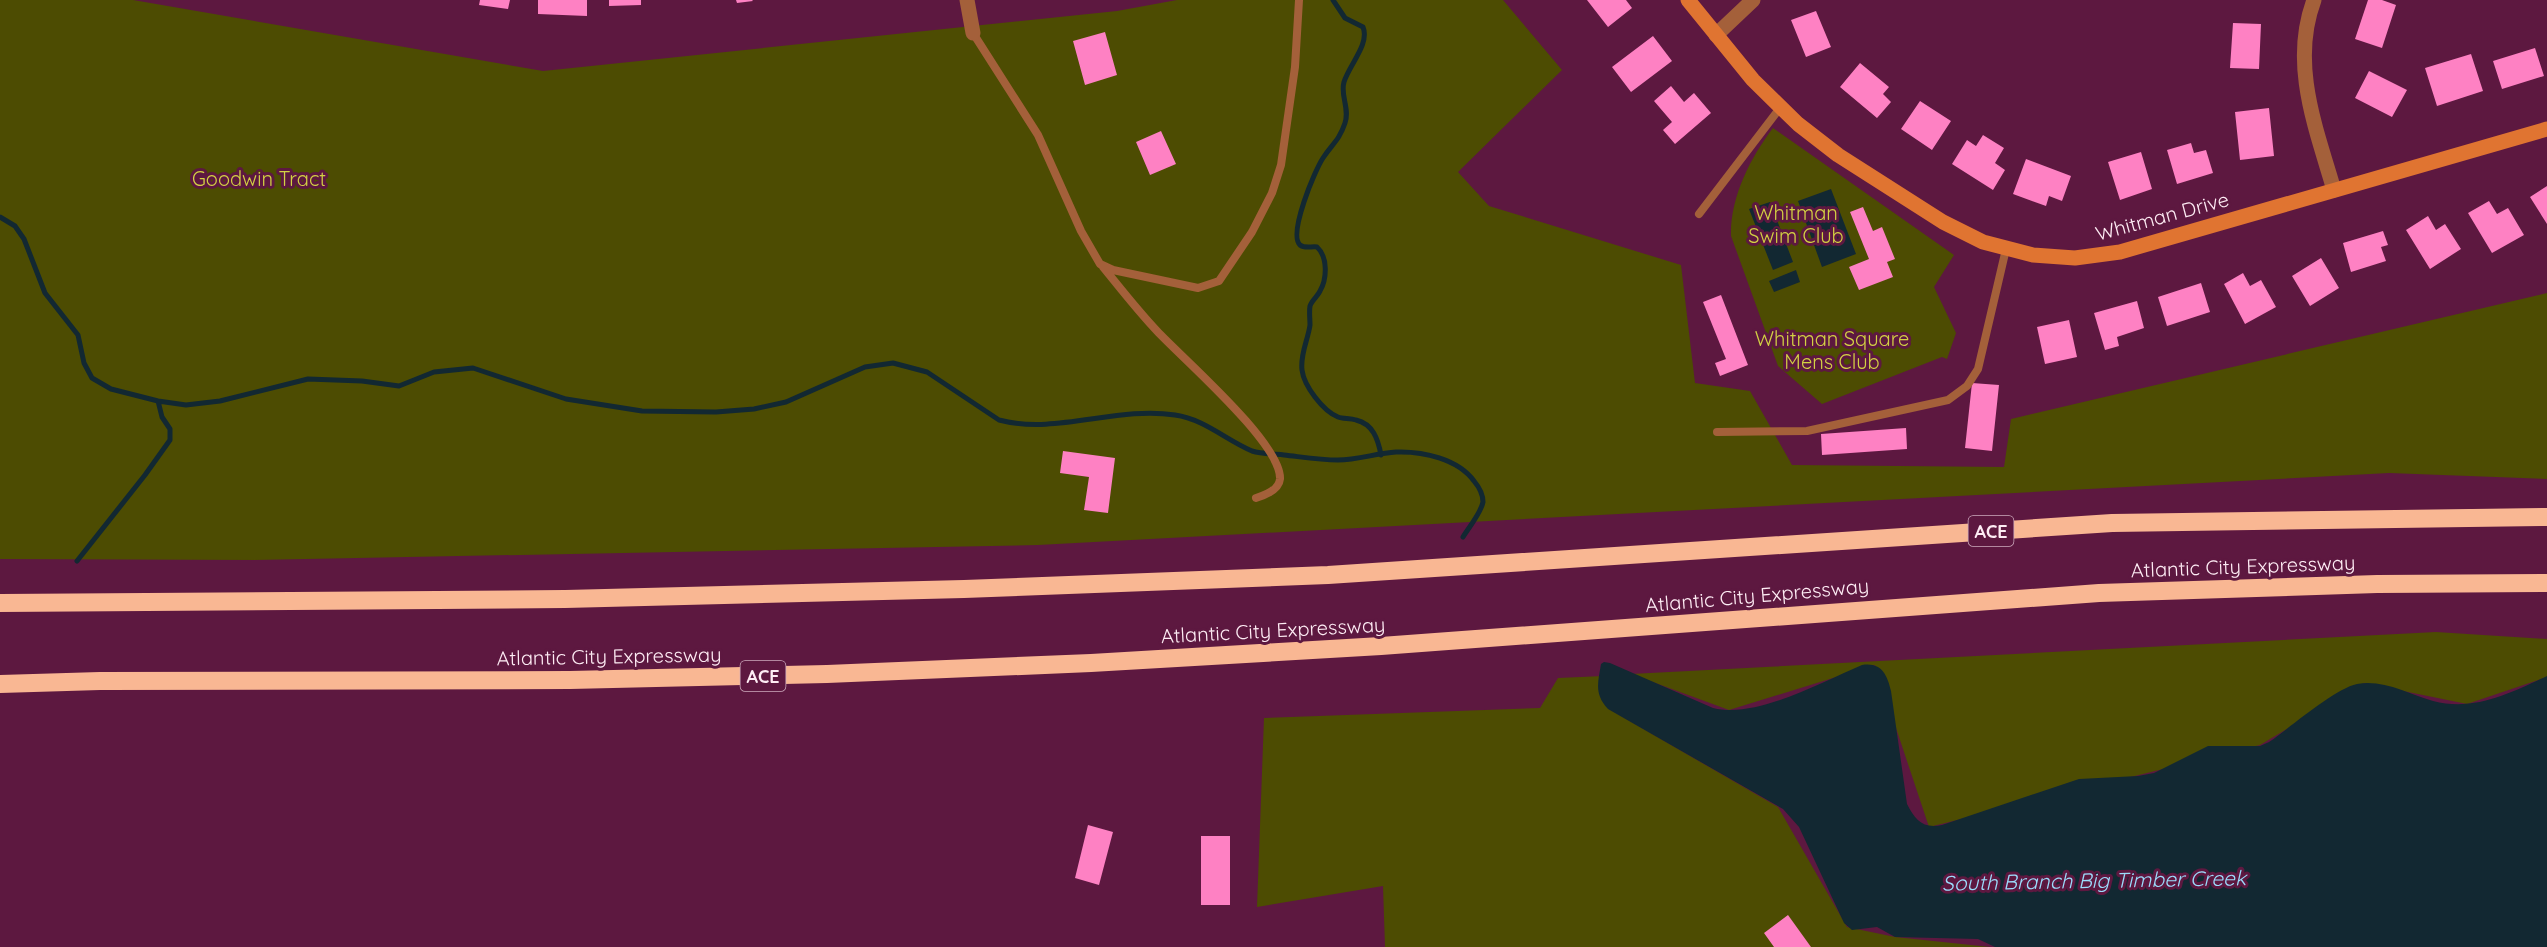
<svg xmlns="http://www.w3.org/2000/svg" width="2547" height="947" viewBox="0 0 2547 947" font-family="Quicksand,sans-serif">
	<rect width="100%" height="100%" fill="#5d1840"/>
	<path fill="#4d4c02" d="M0,0H133L543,71L1117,11L1177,0H1503L1562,70L1458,172L1489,206L1681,265L1695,383L1750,391L1792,465L2004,467L2011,419L2547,293V479L2389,473L1038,545L255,560L0,559Z
		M1773,128L1954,255L1934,287L1956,333L1947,359L1942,357L1822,404L1778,366L1731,236C1730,198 1750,158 1773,128Z
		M2436,632L2547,639V677L2467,704L2364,683L2260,745L1929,827L1875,665L1729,710L1631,674Z
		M1603,676L1609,709L1778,807L1847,927L1895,937L1990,947H1385L1383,886L1257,907L1264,718L1540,708L1558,678Z"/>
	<path fill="#122832" d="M1831,189L1856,254L1822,267L1798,201Z
		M1770,202L1793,262L1773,270L1749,209Z
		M1796,270L1800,282L1774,292L1769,281Z
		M1604,662L1610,663L1713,708C1757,719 1821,682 1862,665C1881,662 1887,674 1891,691L1907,804C1915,820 1923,829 1942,825L2079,779L2138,776L2154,773L2208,746H2260L2269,742C2291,727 2334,689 2357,684C2383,679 2409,694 2433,701C2474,712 2511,693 2547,676V947H1995L1978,939L1895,937L1877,927L1852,930L1844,923L1799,827L1783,809L1608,709C1594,694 1598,683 1601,664Z"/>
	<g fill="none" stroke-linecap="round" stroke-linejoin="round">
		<path stroke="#122832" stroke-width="5" d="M1333,0L1345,18L1363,27C1370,44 1349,65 1344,82C1340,96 1350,108 1345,123C1339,141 1332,144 1323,158C1315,170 1288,234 1300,245C1305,249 1312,246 1317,247C1328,257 1327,279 1320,291C1318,296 1312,300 1310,306C1309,312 1310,319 1310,325C1308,340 1300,354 1302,370C1304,386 1323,411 1338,417C1343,419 1350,418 1356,420C1373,424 1378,439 1381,455
			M0,217L15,226L24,239L45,293L78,335L84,363L92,378L111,389L158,401L186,405L220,401L308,379L362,381L399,386L434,372L473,368L566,399L642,411L716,412L754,409L786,402L865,367L893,363L927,372L999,420C1057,435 1116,406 1175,415C1204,419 1226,440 1252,451C1262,454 1274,454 1284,455C1302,457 1320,460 1338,460C1358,460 1377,453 1396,452C1423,451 1458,459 1474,481C1479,487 1483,494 1483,502C1481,513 1469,527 1463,537
			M77,561L145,475L170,440V429L162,417L158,401"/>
	</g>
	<path fill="#fe81c3" d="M480,0H510L508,9L479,5Z
		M538,0H587V16L538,14Z
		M609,0H641V5L609,6Z
		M736,0H752L753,1L737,3Z
		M1587,0H1626L1632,8L1608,27Z
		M2368,0H2382L2396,5L2382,48L2355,39Z
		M1816,11L1831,47L1806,57L1791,20Z
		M2233,23L2261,24L2259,69L2230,68Z
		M1105,32L1117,75L1085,85L1073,41Z
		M1653,36L1672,61L1631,92L1612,67Z
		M2535,48L2544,76L2502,89L2493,61Z
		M2471,54L2483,91L2437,106L2425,68Z
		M1860,63L1889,87L1883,94L1891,102L1877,118L1840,87Z
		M2369,71L2407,90L2392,117L2355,98Z
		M1671,86L1684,102L1694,93L1711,113L1675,144L1663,130L1672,122L1654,101Z
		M1920,101L1951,121L1932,150L1901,129Z
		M2269,108L2274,156L2240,160L2235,112Z
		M1161,131L1176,164L1150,175L1136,142Z
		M1983,135L2004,148L1995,163L2005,170L1993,190L1952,164L1967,140L1976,146Z
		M2191,143L2194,153L2206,150L2213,173L2177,184L2167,150Z
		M2141,152L2152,189L2120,200L2108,162Z
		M2026,159L2071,176L2062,201L2049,196L2046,206L2013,194Z
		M2547,186V224L2530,197Z
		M2489,201L2497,214L2508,208L2524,235L2492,253L2468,213Z
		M1863,207L1873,231L1882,227L1895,259L1887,262L1893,277L1859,290L1849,267L1869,259L1850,212Z
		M2428,216L2436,230L2445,224L2461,249L2430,269L2406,230Z
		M2383,231L2388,245L2381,247L2386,261L2351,272L2343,243Z
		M2321,258L2339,288L2310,306L2292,276Z
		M2243,273L2250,286L2261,280L2276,307L2245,324L2224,284Z
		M2201,283L2210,312L2167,326L2158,297Z
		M1721,295L1748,365L1720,376L1715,363L1726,359L1703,302Z
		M2137,301L2144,328L2117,337L2119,346L2105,350L2094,313Z
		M2069,320L2077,357L2045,364L2037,327Z
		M1972,383L1999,385L1992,451L1965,448Z
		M1906,428L1907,449L1822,455L1821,434Z
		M1063,451L1115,458L1108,513L1084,510L1089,477L1060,473Z
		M1088,825L1113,832L1099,885L1075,878Z
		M1201,836H1230V905H1201Z
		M1788,915L1811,947H1774L1764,933Z"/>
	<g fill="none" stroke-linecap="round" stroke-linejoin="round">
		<path stroke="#a4603a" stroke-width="8" d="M973,33L1038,135L1081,231L1100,264L1113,270L1198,288L1219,281L1252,232L1272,193L1281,165L1295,67L1299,0
			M1699,214L1780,108
			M1103,267C1121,289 1138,311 1157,331C1182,358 1282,444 1280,479C1279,490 1266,495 1256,498
			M1717,432L1807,431L1948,400L1967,386L1978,369L2006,249"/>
		<path stroke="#a4603a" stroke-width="15" d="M967,0L973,33
			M2314,0C2290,64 2316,128 2334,190
			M1716,35L1753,0"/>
		<path stroke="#e07431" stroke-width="15" d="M1688,0L1753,80L1798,124L1838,155L1943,222L1983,242L2033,255L2075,258L2120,252L2547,129"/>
		<path stroke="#f9b793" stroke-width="18" d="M0,603L565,599L964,589L1328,575L2112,523L2547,517
			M0,684L100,681L570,680L827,674L1091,663L1381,646L2099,593L2377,584L2547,583"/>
	</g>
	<g text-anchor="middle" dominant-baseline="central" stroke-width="6" stroke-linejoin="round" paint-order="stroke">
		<g fill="#5d1840" stroke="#ceacbe" stroke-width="1.5">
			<rect x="1968.5" y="516" width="45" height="30" rx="4.5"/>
			<rect x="740.5" y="661" width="45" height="30" rx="4.5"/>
		</g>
		<g font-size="18" font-weight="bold" fill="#feecf4">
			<text x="1991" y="531">ACE</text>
			<text x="763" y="676">ACE</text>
		</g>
		<g font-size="20" fill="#d3d243" stroke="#5d1840">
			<text x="259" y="178">Goodwin Tract</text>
			<text x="1796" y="212">Whitman<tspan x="1796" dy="23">Swim Club</tspan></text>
			<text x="1832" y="338">Whitman Square<tspan x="1832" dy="23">Mens Club</tspan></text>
		</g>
		<g font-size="20" fill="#feecf4" stroke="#5d1840">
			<text transform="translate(2162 216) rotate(-15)">Whitman Drive</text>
			<text transform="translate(2243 566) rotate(-2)">Atlantic City Expressway</text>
			<text transform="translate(1757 595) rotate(-5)">Atlantic City Expressway</text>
			<text transform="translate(1273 630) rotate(-3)">Atlantic City Expressway</text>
			<text transform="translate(609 656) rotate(-1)">Atlantic City Expressway</text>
		</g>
		<g font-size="21" font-style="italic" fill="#9bddfc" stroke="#5d1840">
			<text transform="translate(2094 880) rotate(-1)">South Branch Big Timber Creek</text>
		</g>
	</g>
</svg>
